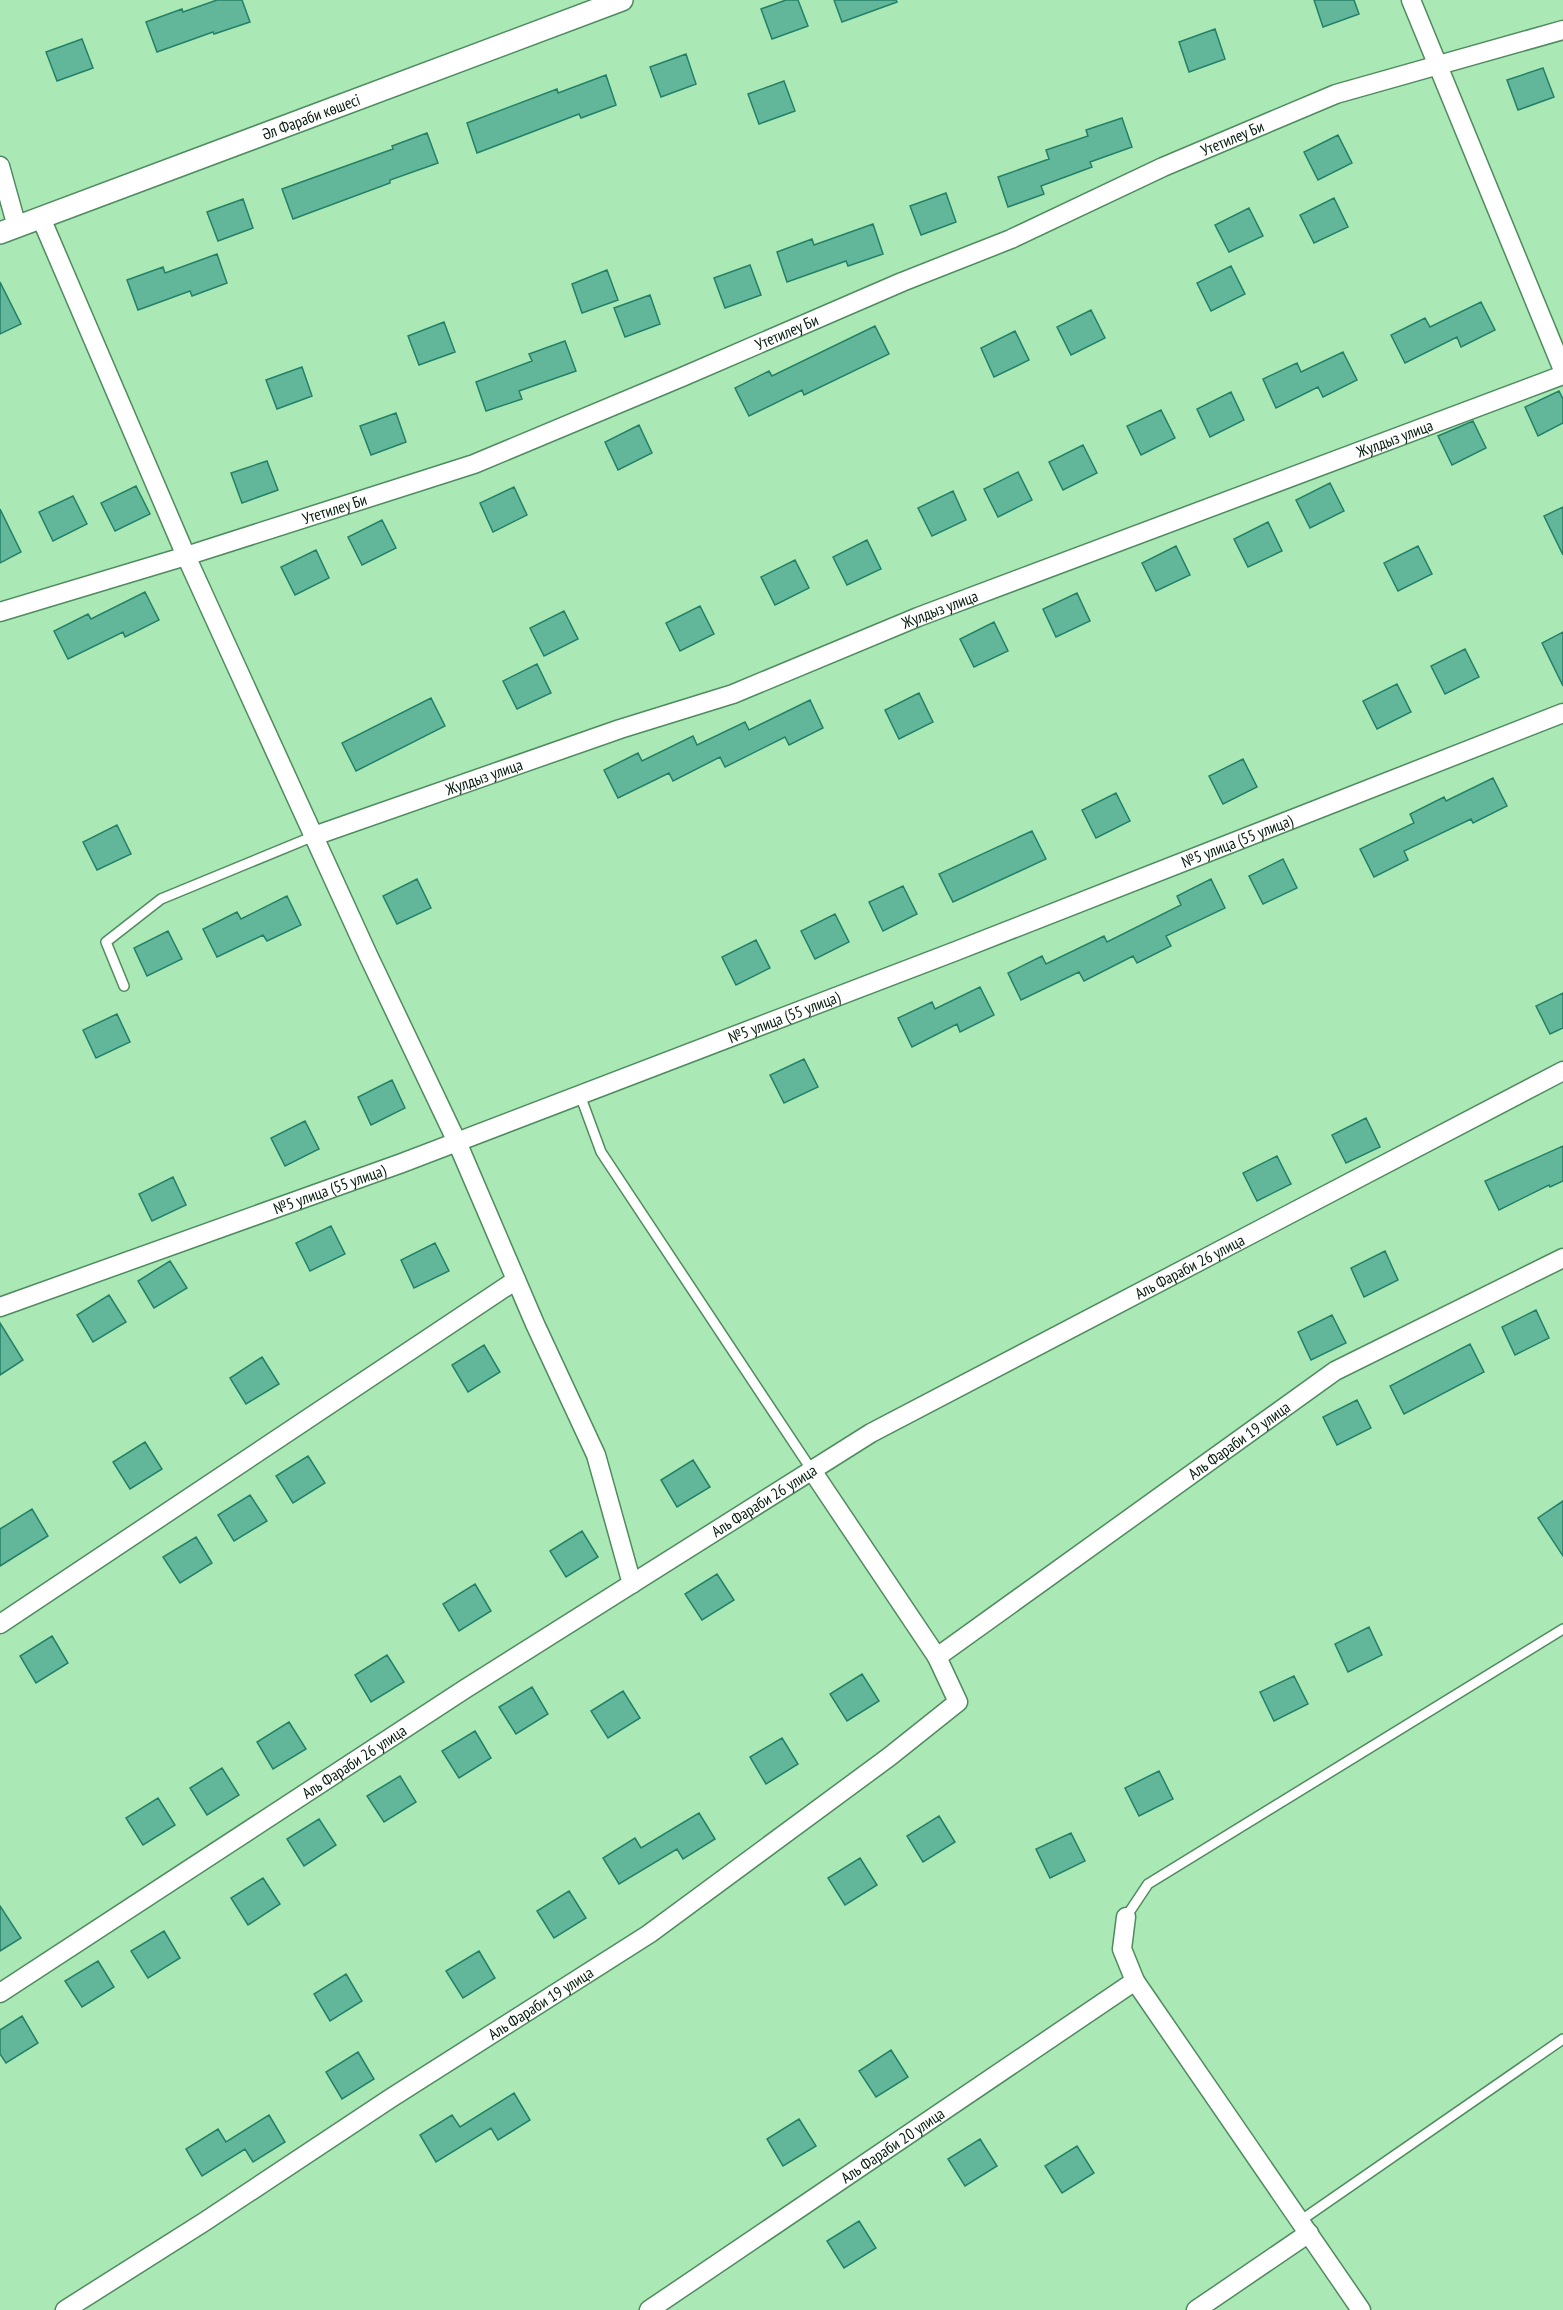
<svg xmlns="http://www.w3.org/2000/svg" width="1563" height="2310" viewBox="0 0 1563 2310" font-family="'PT Sans Narrow',sans-serif">
	<rect width="100%" height="100%" fill="#aae8b6"/>
	<path fill="#62b79b" stroke="#248066" stroke-width="1.5" d="M217,0H242L250,22L214,34L213,32L157,52L146,22L182,9L183,12Z
		M786,0H798L808,26L772,39L761,9Z
		M834,0H896L897,2L842,22Z
		M1314,0H1354L1359,14L1323,27Z
		M1215,29L1225,59L1189,72L1179,42Z
		M82,39L93,68L57,81L46,52Z
		M686,54L696,84L661,97L650,67Z
		M1543,68L1554,97L1518,110L1507,80Z
		M606,75L616,105L581,118L579,114L477,153L467,123L557,89L558,93Z
		M784,81L795,111L759,124L748,94Z
		M1122,118L1132,147L1090,162L1092,167L1041,186L1044,194L1008,207L998,177L1049,159L1046,150L1088,136L1086,130Z
		M427,133L438,163L390,180V183L293,219L282,189L393,149L392,146Z
		M1338,135L1352,163L1318,180L1304,152Z
		M946,193L956,222L921,235L910,206Z
		M1334,198L1348,227L1314,243L1300,215Z
		M243,199L253,228L218,241L207,212Z
		M1249,208L1263,236L1229,252L1215,225Z
		M873,224L883,254L848,266L846,261L787,282L777,252L812,239L814,245Z
		M217,254L227,283L192,296L190,291L138,310L127,280L163,267L165,273Z
		M750,265L761,295L725,308L714,278Z
		M1231,266L1245,294L1211,311L1197,283Z
		M607,270L618,300L582,313L572,284Z
		M0,282L21,324L0,334Z
		M650,295L660,324L625,337L614,308Z
		M1481,302L1495,330L1461,347L1457,337L1405,363L1391,335L1425,318L1430,327Z
		M1091,310L1105,338L1071,355L1057,327Z
		M444,322L455,352L419,365L408,336Z
		M875,326L889,354L804,395L802,390L749,416L735,388L769,371L772,376Z
		M1015,331L1029,360L994,377L981,348Z
		M565,341L576,371L519,391L522,399L486,411L476,382L532,361L529,354Z
		M1343,352L1357,380L1323,397L1318,387L1276,408L1263,379L1297,363L1301,372Z
		M302,367L312,396L277,409L266,380Z
		M1559,391L1563,399V423L1538,436L1525,407Z
		M1231,392L1244,420L1210,437L1197,409Z
		M1161,410L1175,438L1141,455L1127,426Z
		M396,413L406,442L371,455L360,426Z
		M1473,421L1486,448L1452,465L1438,436Z
		M639,425L652,453L618,470L605,442Z
		M1083,445L1097,473L1063,490L1049,462Z
		M267,461L278,490L242,503L231,473Z
		M1018,472L1032,500L998,517L984,489Z
		M1330,483L1344,511L1310,528L1296,500Z
		M136,486L150,514L115,531L101,503Z
		M514,487L527,515L493,532L480,503Z
		M953,491L966,520L932,536L918,508Z
		M73,496L87,524L53,541L39,512Z
		M1563,507V555L1544,516Z
		M0,509L21,552L0,563Z
		M382,520L396,548L362,565L348,537Z
		M1268,522L1282,551L1248,567L1234,539Z
		M867,540L881,569L847,585L833,557Z
		M1176,546L1190,575L1156,591L1142,563Z
		M1418,546L1432,574L1398,591L1384,563Z
		M316,550L329,578L295,595L281,567Z
		M795,560L809,588L775,605L761,577Z
		M145,592L159,620L125,637L123,632L68,659L54,631L88,614L91,619Z
		M1077,593L1090,621L1056,637L1043,609Z
		M700,606L714,634L680,651L666,623Z
		M564,611L578,639L544,656L530,628Z
		M994,622L1008,651L974,667L960,639Z
		M1563,632V686L1542,643Z
		M1465,649L1479,677L1445,694L1431,666Z
		M537,664L551,693L517,709L503,681Z
		M1397,684L1411,712L1377,729L1363,701Z
		M919,693L933,722L899,739L885,710Z
		M431,698L445,726L356,771L342,743Z
		M810,700L823,728L789,745L785,737L725,767L720,757L673,781L669,773L618,798L604,770L638,753L642,761L693,736L697,745L745,722L749,730Z
		M1243,759L1257,787L1223,804L1209,776Z
		M1493,778L1507,806L1473,823L1471,819L1404,851L1408,860L1374,877L1360,849L1414,823L1410,814L1444,797L1446,801Z
		M1116,793L1130,821L1096,838L1082,810Z
		M117,825L131,854L97,870L83,842Z
		M1032,831L1046,859L953,902L939,874Z
		M1283,859L1297,888L1263,904L1249,876Z
		M417,879L431,908L397,924L383,896Z
		M1211,879L1225,908L1166,936L1171,946L1137,963L1133,956L1084,981L1079,972L1021,1000L1008,973L1042,956L1046,964L1104,936L1107,942L1181,905L1177,896Z
		M903,886L917,914L883,931L869,902Z
		M287,896L301,925L267,941L263,935L217,957L203,929L237,912L241,919Z
		M835,914L849,942L815,959L801,931Z
		M168,931L182,959L147,976L134,948Z
		M756,940L770,968L736,985L722,957Z
		M980,987L994,1015L960,1032L957,1024L912,1047L898,1018L932,1002L935,1009Z
		M1563,993V1028L1550,1034L1536,1006Z
		M117,1014L130,1042L96,1058L83,1030Z
		M804,1059L818,1087L784,1103L770,1075Z
		M392,1080L405,1108L371,1125L358,1097Z
		M1366,1118L1380,1147L1346,1163L1332,1135Z
		M305,1121L319,1149L285,1166L271,1138Z
		M1563,1146V1181L1550,1187L1549,1185L1499,1210L1485,1181Z
		M1277,1156L1291,1184L1257,1201L1243,1173Z
		M173,1177L186,1205L152,1221L139,1194Z
		M331,1226L345,1254L310,1271L296,1243Z
		M435,1243L449,1271L414,1288L401,1260Z
		M1385,1251L1398,1280L1364,1297L1351,1268Z
		M170,1261L187,1288L154,1308L138,1281Z
		M109,1295L126,1322L93,1342L77,1315Z
		M1536,1310L1549,1338L1515,1355L1502,1327Z
		M1332,1315L1346,1343L1311,1360L1298,1332Z
		M0,1323L23,1360L0,1375Z
		M1470,1344L1484,1372L1404,1414L1390,1386Z
		M484,1345L500,1372L468,1392L452,1365Z
		M262,1357L279,1384L246,1404L230,1378Z
		M1357,1400L1371,1428L1337,1445L1323,1417Z
		M145,1442L162,1469L130,1489L113,1462Z
		M308,1456L325,1483L293,1503L276,1476Z
		M693,1460L710,1487L677,1507L661,1480Z
		M250,1495L267,1521L234,1541L218,1515Z
		M1563,1501V1556L1538,1518Z
		M32,1509L48,1536L0,1566V1529Z
		M582,1531L598,1557L566,1577L550,1551Z
		M196,1537L212,1563L180,1583L163,1557Z
		M717,1574L734,1600L702,1620L685,1594Z
		M475,1584L491,1611L459,1631L443,1604Z
		M1369,1627L1382,1655L1348,1672L1335,1644Z
		M52,1636L68,1663L36,1683L20,1656Z
		M387,1655L404,1682L371,1702L355,1675Z
		M862,1674L879,1701L847,1721L830,1694Z
		M1294,1676L1308,1704L1274,1721L1260,1692Z
		M532,1687L548,1714L516,1734L499,1707Z
		M623,1691L640,1718L608,1738L591,1711Z
		M289,1722L306,1749L273,1769L257,1742Z
		M475,1731L491,1758L459,1778L442,1751Z
		M782,1738L798,1764L766,1784L750,1757Z
		M222,1768L239,1795L207,1815L190,1788Z
		M1159,1771L1173,1799L1139,1816L1125,1788Z
		M400,1776L416,1802L384,1822L367,1796Z
		M158,1798L175,1825L143,1845L126,1818Z
		M699,1813L715,1839L683,1859L677,1849L619,1884L603,1858L635,1838L641,1848Z
		M939,1816L955,1842L923,1862L907,1836Z
		M319,1819L336,1845L304,1866L287,1839Z
		M1071,1833L1085,1861L1050,1878L1036,1849Z
		M860,1858L877,1885L845,1905L828,1878Z
		M263,1878L280,1904L248,1925L231,1898Z
		M569,1891L586,1918L554,1938L537,1911Z
		M0,1906L21,1938L0,1951Z
		M164,1931L180,1958L148,1978L131,1951Z
		M479,1951L495,1978L463,1998L446,1971Z
		M98,1961L114,1987L82,2007L65,1981Z
		M346,1974L362,2001L330,2021L314,1994Z
		M22,2016L38,2043L6,2063L0,2054V2030Z
		M891,2050L908,2077L876,2097L859,2071Z
		M358,2052L374,2079L342,2099L326,2072Z
		M514,2093L530,2120L498,2140L491,2128L436,2162L420,2135L452,2115L460,2127Z
		M269,2115L285,2142L253,2162L245,2149L202,2176L186,2149L218,2129L226,2142Z
		M799,2119L816,2146L783,2166L767,2139Z
		M980,2139L997,2166L965,2186L948,2159Z
		M1077,2146L1094,2173L1062,2193L1045,2166Z
		M859,2221L876,2248L844,2268L827,2241Z"/>
	<g fill="none" stroke-linecap="round" stroke-linejoin="round">
		<defs>
			<path id="service" d="M124,986L106,942L161,899L314,836
				M580,1095L601,1152L811,1469
				M1126,1917L1148,1884L1563,1629
				M1300,2221L1563,2039"/>
			<g id="minor">
				<path d="M1411,0L1563,370"/>
				<path d="M0,166L17,227"/>
				<path d="M41,218L186,556L368,955L457,1142L535,1324L596,1455L632,1584"/>
				<path id="s1" d="M0,612L186,556L474,464L682,377L902,282L1011,239L1163,167L1336,94L1563,30"/>
				<path id="s2" d="M314,836L620,729L733,694L918,617L1563,375"/>
				<path id="s3" d="M0,1307L402,1163L956,951L1563,713"/>
				<path id="s4" d="M811,1469L937,1657L1335,1371L1563,1258"/>
				<path d="M0,1624L516,1280"/>
				<path d="M1126,1917L1122,1949L1135,1981L1361,2310"/>
				<path id="s5" d="M0,1993L465,1689L871,1433L1563,1071"/>
				<path id="s6" d="M65,2310L204,2222L391,2098L649,1934L889,1757L958,1702L937,1657"/>
				<path id="s7" d="M649,2310L1135,1981"/>
				<path d="M1196,2310L1309,2233"/>
			</g>
			<g id="tertiary">
				<path id="s8" d="M0,233L622,0"/>
			</g>
		</defs>
		<use href="#service" stroke="#4f8b5e" stroke-width="12"/>
		<use href="#minor" stroke="#4f8b5e" stroke-width="21"/>
		<use href="#tertiary" stroke="#4f8b5e" stroke-width="24"/>
		<use href="#service" stroke="#fff" stroke-width="9"/>
		<use href="#minor" stroke="#fff" stroke-width="18"/>
		<use href="#tertiary" stroke="#fff" stroke-width="21"/>
	</g>
	<g text-anchor="middle" dominant-baseline="central" stroke-width="5" stroke-linejoin="round" paint-order="stroke">
		<g font-size="16" fill="#041c0b" stroke="#aae8b6">
			<text stroke="none"><textPath href="#s8" startOffset="332">Әл Фараби көшесі</textPath></text>
			<text stroke="none"><textPath href="#s1" startOffset="1322">Утетилеу Би</textPath></text>
			<text stroke="none"><textPath href="#s1" startOffset="836">Утетилеу Би</textPath></text>
			<text stroke="none"><textPath href="#s2" startOffset="1152">Жулдыз улица</textPath></text>
			<text stroke="none"><textPath href="#s1" startOffset="350">Утетилеу Би</textPath></text>
			<text stroke="none"><textPath href="#s2" startOffset="666">Жулдыз улица</textPath></text>
			<text stroke="none"><textPath href="#s2" startOffset="180">Жулдыз улица</textPath></text>
			<text stroke="none"><textPath href="#s3" startOffset="1322">№5 улица (55 улица)</textPath></text>
			<text stroke="none"><textPath href="#s3" startOffset="836">№5 улица (55 улица)</textPath></text>
			<text stroke="none"><textPath href="#s3" startOffset="350">№5 улица (55 улица)</textPath></text>
			<text stroke="none"><textPath href="#s5" startOffset="1395">Аль Фараби 26 улица</textPath></text>
			<text stroke="none"><textPath href="#s4" startOffset="598">Аль Фараби 19 улица</textPath></text>
			<text stroke="none"><textPath href="#s5" startOffset="909">Аль Фараби 26 улица</textPath></text>
			<text stroke="none"><textPath href="#s5" startOffset="423">Аль Фараби 26 улица</textPath></text>
			<text stroke="none"><textPath href="#s6" startOffset="566">Аль Фараби 19 улица</textPath></text>
			<text stroke="none"><textPath href="#s7" startOffset="294">Аль Фараби 20 улица</textPath></text>
		</g>
	</g>
</svg>
